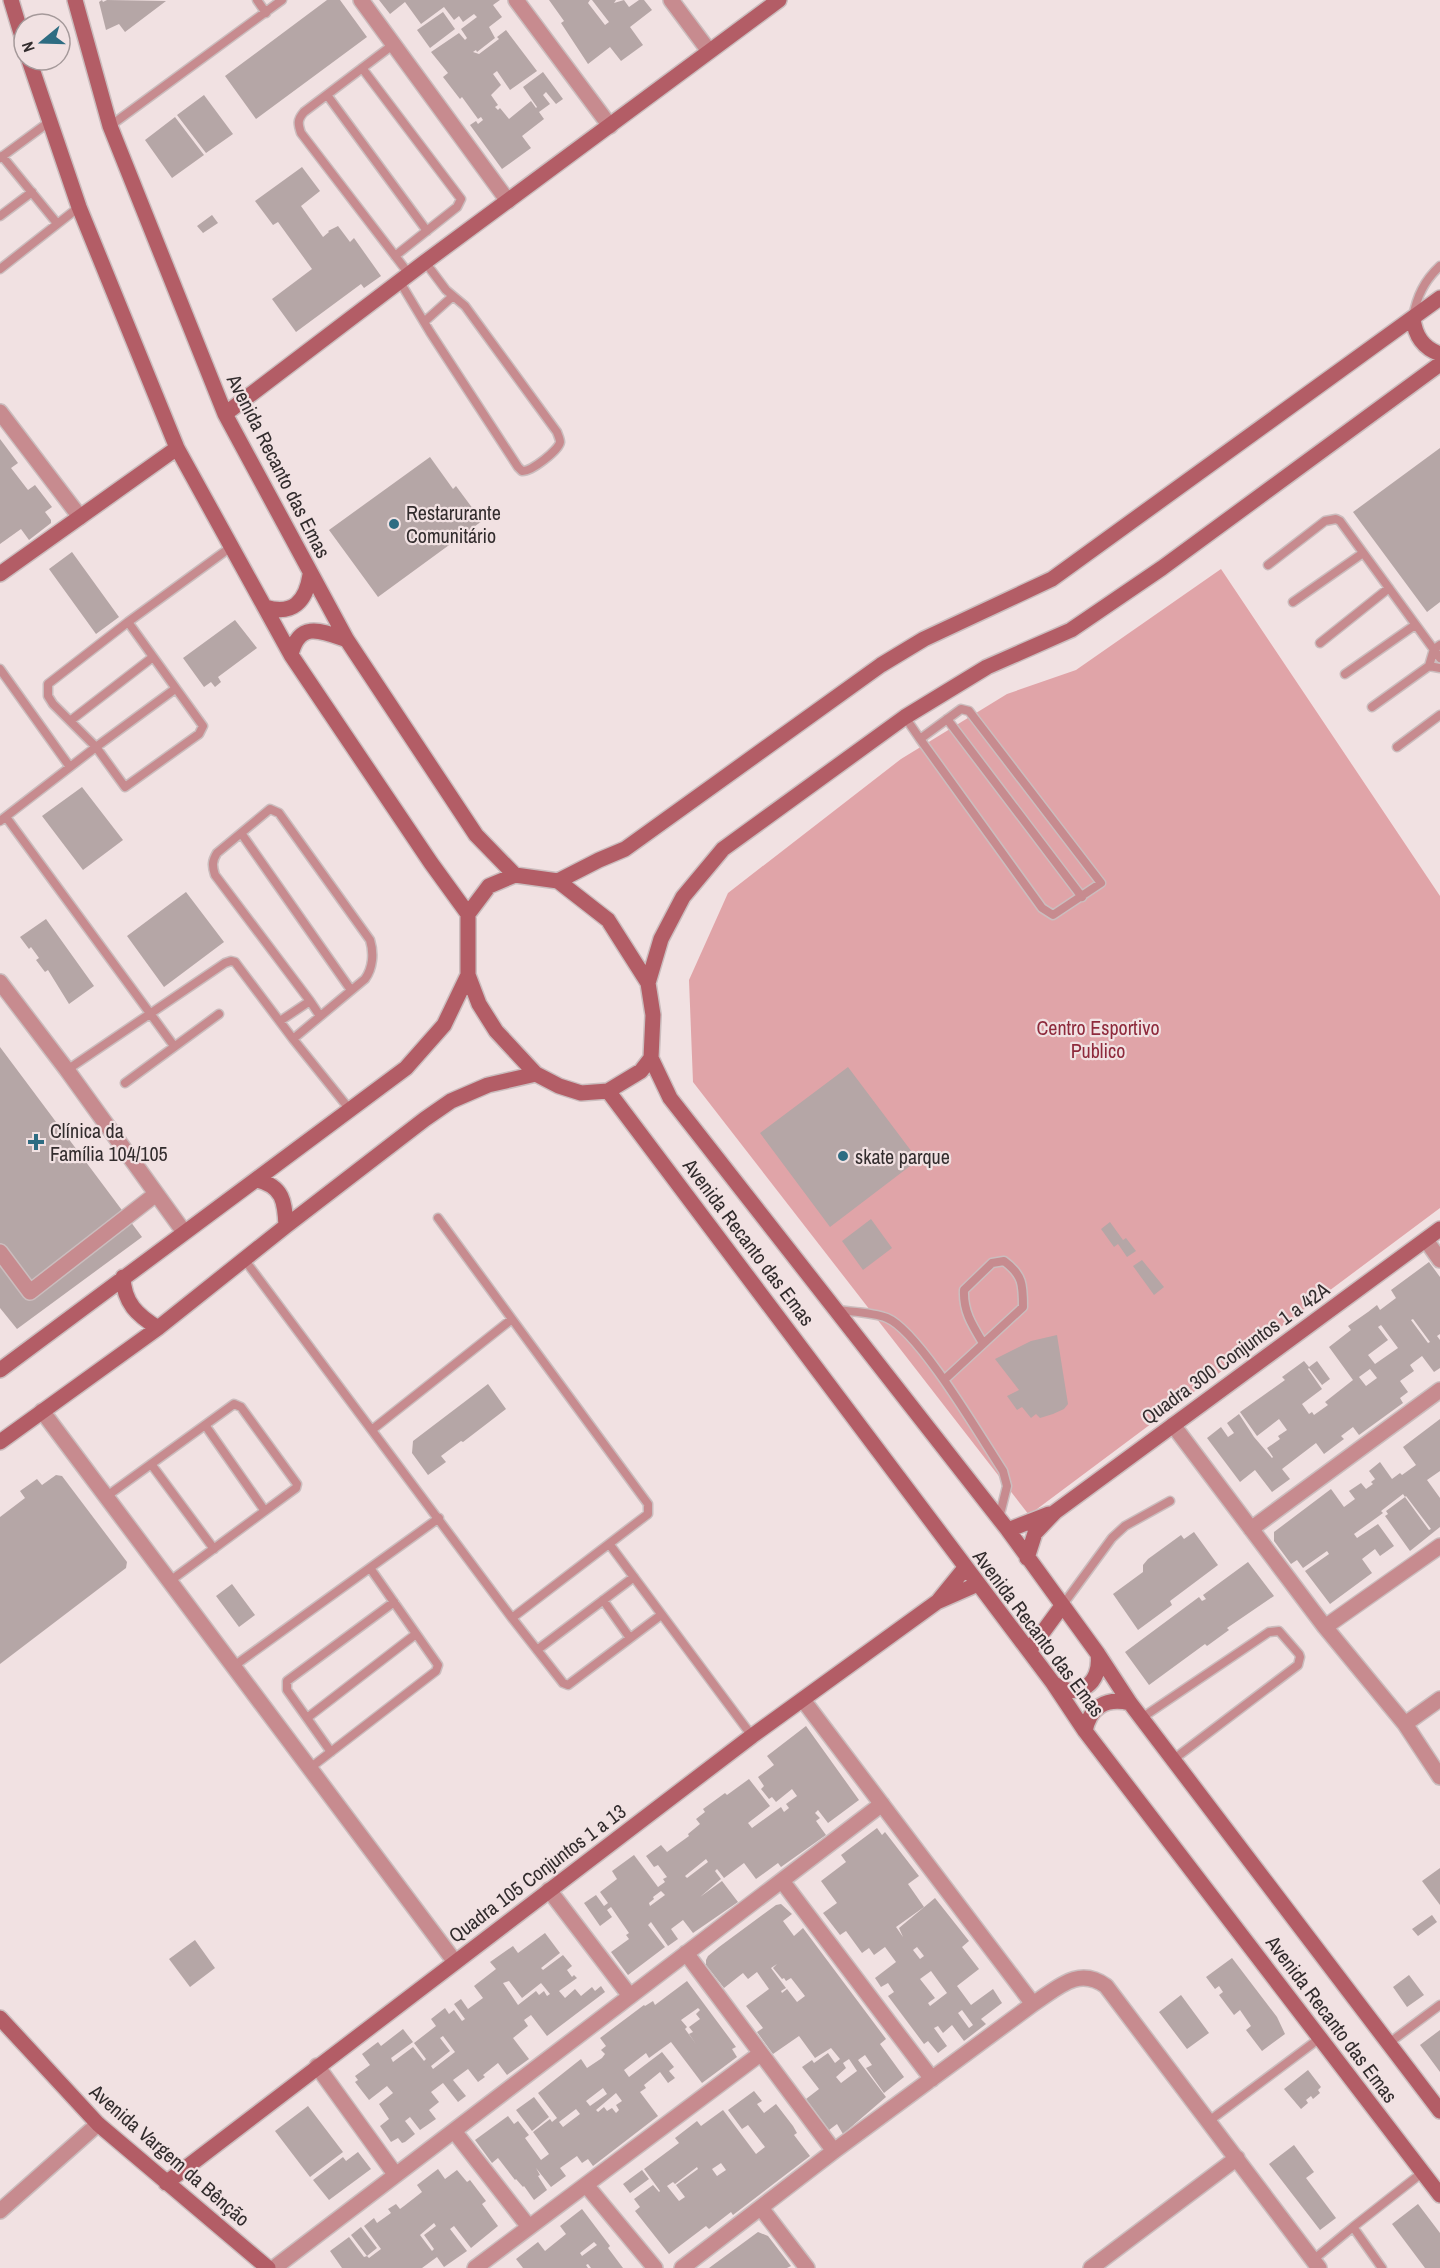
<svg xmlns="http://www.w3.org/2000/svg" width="1440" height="2268" viewBox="0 0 1440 2268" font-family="'Archivo Narrow',sans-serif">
	<rect width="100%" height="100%" fill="#f1e1e2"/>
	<path fill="#e0a4a8" d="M1221,569L1440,896V1208L1029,1515L693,1082L689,980L728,893L901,759L1007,694L1076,670Z"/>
	<path fill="#b5a6a6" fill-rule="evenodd" d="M102,0L103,2L107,0L166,1L125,32L119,24L106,30L99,2Z
		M327,0H340L367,37L256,119L225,76Z
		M379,0H500L493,5L502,17L489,27L495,38L477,52L476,50L473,52L479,54L499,39L497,37L506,30L537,71L510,90L497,71L493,74L501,85L491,95L498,105L495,107L498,110L500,108L509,119L531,101L536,108L537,107L523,87L543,72L563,99L556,104L546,92L543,95L550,104L539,112L544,119L522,136L531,148L502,169L470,125L476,121L478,124L483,120L481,117L478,119L462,97L460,99L443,77L448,73L431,52L459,33L465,40L467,38L461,29L477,17L474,14L463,22L459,16L454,20L444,7L421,24L405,2L390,14Z
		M549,0H590L588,3L605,25L609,22L592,0H616L614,3L624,0L629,7L639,0H644L652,10L630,27L643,45L621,61L610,47L588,64L561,23L564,21Z
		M443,12L455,29L430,48L417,30Z
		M204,95L233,134L206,153L177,115Z
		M175,117L204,155L172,178L145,140Z
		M302,167L320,191L301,206L323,237L329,232L328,231L338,226L350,242L354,238L381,276L364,288L361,284L296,332L272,299L312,269L278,222L273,225L255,201Z
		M212,215L218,223L203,233L197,226Z
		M0,439L18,463L11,468L28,490L35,485L52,507L45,512L51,520V523L29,540L21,529L0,544Z
		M1440,448V602L1427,612L1353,512Z
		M430,457L453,489L456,486L482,521L378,597L329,530Z
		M72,552L119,617L96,634L49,569Z
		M235,620L257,648L218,677L221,682L215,687L211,682L204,687L183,658Z
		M82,787L123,840L83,870L42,816Z
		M186,892L224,942L164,987L127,936Z
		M46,919L94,986L69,1004L48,970L45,972L36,960L39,958L31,947L29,949L20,937Z
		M0,1047L142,1237L17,1329L0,1308Z
		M848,1067L918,1160L830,1227L760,1133Z
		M871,1219L892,1248L863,1270L842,1241Z
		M1110,1222L1123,1240L1126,1238L1136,1251L1127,1257L1118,1244L1114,1247L1101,1229Z
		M1142,1260L1164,1287L1154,1295L1133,1266Z
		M1429,1262L1440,1277V1334L1437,1336L1440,1340V1368L1434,1372L1422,1356L1410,1365L1414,1371L1400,1381L1408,1392L1400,1398L1403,1403L1359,1435L1353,1427L1341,1436L1344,1439L1324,1454L1316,1443L1282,1469L1290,1479L1272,1492L1255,1470L1240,1482L1207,1438L1221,1427L1228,1437L1234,1433L1227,1423L1239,1414L1254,1437L1272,1458L1273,1457L1267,1448L1280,1439L1278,1436L1287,1430L1279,1419L1257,1436L1240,1412L1285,1380L1282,1377L1304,1361L1309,1367L1317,1361L1330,1379L1322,1385L1309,1368L1308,1369L1322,1389L1302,1404L1309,1414L1312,1412L1314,1415L1328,1405L1325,1402L1353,1380L1329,1347L1351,1330L1348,1326L1368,1312L1377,1305L1380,1310L1396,1298L1391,1290ZM1413,1319L1430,1342L1428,1343L1411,1320ZM1381,1325L1398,1348L1375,1364L1368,1355L1388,1340L1378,1327ZM1370,1369L1377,1378L1366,1386L1359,1377Z
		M1057,1335L1068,1404L1064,1409L1053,1414L1040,1418L1036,1414L1031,1418L1022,1407L1017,1410L1007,1396L1019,1390L995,1359L1031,1341Z
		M488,1384L506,1409L463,1442L461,1441L441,1456L446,1462L428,1475L412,1453L413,1441Z
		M1440,1419V1471L1427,1480L1440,1498V1527L1410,1551L1385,1516L1388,1514L1386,1511L1405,1497L1403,1494L1381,1511L1383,1513L1354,1534L1357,1538L1378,1524L1394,1546L1380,1556L1375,1549L1362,1559L1372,1573L1330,1604L1305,1571L1329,1554L1327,1551L1303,1568L1297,1560L1291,1564L1274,1541V1532L1331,1489L1344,1507L1355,1499L1349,1491L1361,1483L1366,1489L1373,1484L1371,1482L1375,1479L1369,1471L1380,1462L1392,1479L1400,1473L1402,1475L1416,1465L1403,1447ZM1406,1496L1431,1529L1429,1530L1405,1497Z
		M56,1475L62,1476L127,1562L126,1568L0,1664V1517L25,1498L20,1491L37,1479L42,1485Z
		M1194,1532L1218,1565L1170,1601L1172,1605L1138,1630L1113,1594L1143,1572V1565L1148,1559L1181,1535L1184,1539Z
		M1248,1562L1274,1596L1227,1628L1229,1630L1207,1646L1205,1644L1149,1685L1125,1652L1199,1597L1202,1601L1206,1599L1203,1595Z
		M232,1584L255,1615L239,1627L216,1596Z
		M806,1726L859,1800L828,1823L818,1810L815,1813L820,1818L816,1821L826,1835L781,1867L778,1863L756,1879L744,1863L724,1878L717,1869L715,1871L721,1879L700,1897L722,1881L738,1902L693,1933L683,1920L671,1929L678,1939L668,1946L651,1922L648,1925L665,1947L628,1975L611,1952L629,1939L626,1935L629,1933L611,1907L607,1910L612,1917L600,1926L584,1903L596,1895L604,1906L608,1903L600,1892L617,1879L612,1871L634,1855L658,1887L665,1882L663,1879L667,1877L658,1865L654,1867L646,1856L661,1845L667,1852L689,1836L688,1834L700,1824L696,1819L705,1812L703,1809L725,1793L727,1795L749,1779L770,1806L748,1823L752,1828L781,1807L784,1812L789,1808L786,1804L797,1796L792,1789L776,1802L772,1797L769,1799L761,1789L764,1786L758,1777L774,1765L767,1756ZM706,1859L708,1862L687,1878L685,1876ZM661,1891L665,1895L650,1906L649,1903L654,1899L653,1897Z
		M877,1828L882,1835L885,1832L919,1876L908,1884L924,1907L896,1927L903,1937L899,1928L935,1898L969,1941L962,1947L979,1969L957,1986L971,2005L993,1989L1002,2003L981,2019L986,2024L964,2041L952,2025L943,2033L938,2026L934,2028L947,2046L938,2053L928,2041L924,2044L888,1996L894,1992L888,1983L881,1987L875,1978L896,1962L885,1947L874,1955L869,1948L862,1953L846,1931L840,1935L823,1913L837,1903L821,1881L846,1862L841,1855ZM917,1947L924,1956L920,1959L913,1950ZM931,1971L947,1993L930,2006L928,2003L935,1998L920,1979ZM962,2010L973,2025L969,2028L958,2013Z
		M1440,1868V1905L1422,1881Z
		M781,1904L792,1914L783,1921L794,1936L803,1928L886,2039L880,2044L904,2077L884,2093L866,2068L872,2065L865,2055L858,2060L886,2097L843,2134L837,2124L829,2130L806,2099L819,2089L802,2067L812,2060L814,2063L828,2053L835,2063L840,2059L831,2048L815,2058L799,2036L773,2054L757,2032L763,2028L746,2006L769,1989L757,1972L748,1979L743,1973L724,1988L706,1965V1960L708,1956L719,1947L776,1905ZM777,1964L773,1968L782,1979L784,1978L786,1981L791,1978L805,1996L797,2002L787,1989L782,1993L781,1991L786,1988L771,1968ZM849,2059L857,2071L841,2083L836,2077L846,2068L843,2063Z
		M1432,1915L1437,1922L1418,1936L1412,1929Z
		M545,1933L560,1953L541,1968L543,1970L563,1955L572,1966L567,1970L572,1977L574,1975L577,1978L559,1991L565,1998L575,1989L581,1996L592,1987L595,1991L601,1986L605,1992L547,2036L531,2015L524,2020L528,2026L513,2038L529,2059L507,2075L498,2063L483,2075L485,2077L478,2082L468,2069L453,2080L466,2096L458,2102L443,2083L431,2092L439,2102L429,2110L436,2119L420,2130L410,2117L405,2121L415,2134L405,2142L402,2143L398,2138L391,2142L380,2126L389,2119L379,2104L393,2093L387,2086L369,2100L355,2082L358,2080L355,2076L370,2065L362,2054L378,2042L381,2046L403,2029L413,2042L391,2058L393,2062L413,2047L424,2061L426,2059L414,2043L436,2026L431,2019L445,2008L449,2014L454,2010L462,2021L465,2019L454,2004L461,1999L468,2009L483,1998L474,1986L496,1969L490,1962L513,1946L518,1953ZM509,1981L522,1998L541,1983L550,1994L547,1996L544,1991L539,1995L536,1991L518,2005L503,1983ZM443,2036L455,2052L433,2069L431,2066L450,2051L440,2038Z
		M195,1940L215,1968L190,1987L169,1959Z
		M1232,1958L1277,2017L1285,2034L1262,2051L1246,2030L1251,2026L1240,2010L1234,2015L1219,1995L1223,1992L1219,1986L1215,1989L1206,1977Z
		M1409,1975L1424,1995L1407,2007L1393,1987Z
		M687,1981L736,2047L732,2049L737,2057L702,2083L671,2042L649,2058L646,2053L624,2070L629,2077L662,2052L674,2067L669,2071L675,2078L668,2083L660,2072L644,2085L646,2088L640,2092L658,2116L593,2166L588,2159L582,2163L577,2156L560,2168L566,2176L551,2187L536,2168L540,2175L538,2176L547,2190L534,2200L524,2186L523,2187L516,2179L515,2180L498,2158L492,2163L475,2140L508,2116L514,2124L518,2121L529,2135L525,2138L541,2160L549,2154L533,2132L550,2119L552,2122L557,2118L538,2093L581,2059L587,2068L602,2058L605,2054L601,2050L606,2046L600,2038L644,2005L645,2006L653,2001L655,2005ZM698,2008L700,2010L696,2014L700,2019L689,2027L693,2032L689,2034L696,2044L685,2029L687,2027L681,2020ZM603,2088L607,2094L590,2106L586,2101ZM616,2093L622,2101L616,2105L619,2110L616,2113L612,2108L607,2111L604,2107L598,2112L596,2110ZM576,2109L580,2114L563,2127L559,2122Z
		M1181,1995L1209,2033L1187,2049L1159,2012Z
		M1440,2030V2072L1420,2045Z
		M1308,2070L1321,2087L1318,2090L1320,2093L1313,2099L1311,2096L1306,2100L1308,2103L1301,2109L1284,2089Z
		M754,2091L762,2101L757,2104L764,2113L776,2104L793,2126L797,2133L794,2135L810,2156L733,2215L731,2212L709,2229L706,2226L669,2254L635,2211L640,2207L634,2199L653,2185L659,2192L660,2191L644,2169L679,2143L675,2138L697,2121L701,2126L723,2110L756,2154L765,2147L748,2125L742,2129L728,2110ZM721,2163L726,2170L717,2176L712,2169ZM697,2167L698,2169L676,2185L685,2197L679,2201L667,2186L673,2182L675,2184Z
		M534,2097L549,2117L532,2131L516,2110Z
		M308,2106L343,2152L310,2177L275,2131Z
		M1294,2145L1314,2172L1306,2178L1336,2218L1320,2230L1269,2164Z
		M358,2152L371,2169L329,2200L313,2180L343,2157L346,2161Z
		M438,2169L445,2179L457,2170L467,2182L470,2180L486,2201L482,2204L498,2226L471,2248L454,2226L450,2229L467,2251L444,2267L437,2257L422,2268H342L330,2251L349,2237L364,2257L367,2256L351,2235L361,2227L377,2248L367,2256L369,2258L381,2249L364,2226L374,2218L377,2223L391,2213L388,2209L396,2204L400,2209L404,2206L422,2192L417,2185ZM434,2223L436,2226L424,2235L434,2249L432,2251L420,2235Z
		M642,2170L649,2179L630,2193L623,2184Z
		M1418,2204L1440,2233V2268H1425L1392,2224Z
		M582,2209L610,2246L608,2248L623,2268H591L588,2264L586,2265L588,2268H523L516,2259L538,2242L545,2251L566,2234L560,2226ZM594,2242L597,2245L582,2256L580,2253Z
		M758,2232L768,2236L791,2266L787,2268H709Z"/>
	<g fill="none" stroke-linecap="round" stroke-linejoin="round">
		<defs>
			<path id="lane" d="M257,0L266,13
				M394,44L304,112C297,120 298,124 301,133L409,274
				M362,68L461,199L457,207L395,256
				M327,95L427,231
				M110,126L282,0
				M2,156L56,222
				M0,158L49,122
				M0,216L32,192
				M0,269L79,207
				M400,282L430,332L518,467L522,471C531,472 559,450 560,442C560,439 558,435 557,432L465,306L446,290L425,262
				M1413,317C1417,296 1424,281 1440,266
				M424,322L453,296
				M1268,565L1325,521L1336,519L1340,521L1440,658
				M1293,602L1363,553
				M128,622L203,726L199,734L125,787L96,747L53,704L48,696V684L128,622L231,547
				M1320,643L1389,588
				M1429,666L1440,668
				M0,669L70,767
				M1345,674L1415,625
				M1372,707L1429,666L1434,649L1440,645
				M905,717L920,739L1042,908L1053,915L1101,883L969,711L961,709L920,739
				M947,719L1082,897
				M70,721L153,657
				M1397,747L1440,715
				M6,817L174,1046
				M0,821L96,747L175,689
				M241,833L351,990
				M310,1001L320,1016
				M280,1021L310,1001L215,875C212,866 212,861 217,853L270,809L279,813L370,940C374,953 373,968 365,979L293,1039
				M67,1070L225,963L231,961L235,962L293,1039L351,1111
				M125,1083L219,1014
				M438,1218L512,1319
				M244,1259L512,1618L648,1514V1504L512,1319L373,1429
				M837,1310C852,1312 872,1312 887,1318C919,1331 982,1439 1003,1471L1007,1486L999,1518
				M944,1380L1023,1307C1023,1285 1023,1275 1004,1261L992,1263L964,1290C963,1311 972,1325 983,1343
				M205,1425L265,1511
				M151,1464L214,1549
				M107,1496L234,1404L241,1407L297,1484L296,1488L170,1581
				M610,1545L752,1736
				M603,1600L630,1638
				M1062,1606L1112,1538L1125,1526L1170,1501
				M512,1618L563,1683L568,1685L661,1615
				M537,1650L634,1577
				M234,1666L439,1518
				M1143,1717L1269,1632L1279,1631L1299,1654L1300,1657L1298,1665L1174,1759
				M307,1718L416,1634
				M331,1752L287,1690V1681L394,1602
				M310,1768L436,1671L438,1665L370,1568
				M1389,2043L1440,2005
				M1209,2121L1320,2038
				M1313,2260L1353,2227
				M1382,2268L1353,2227L1423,2172"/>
			<path id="street" d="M361,0L508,201
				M516,0L610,126
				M671,0L709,51
				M0,412L80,517
				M0,982L67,1070L184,1232
				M1426,1240L1440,1260
				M0,1252L30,1292L156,1194
				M42,1411L455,1962
				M1173,1425L1325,1627L1405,1724L1440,1777
				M1251,1529L1440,1390
				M1325,1627L1440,1546
				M803,1700L1033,2004
				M1405,1724L1440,1699
				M782,1881L932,2079
				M549,1890L630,1996
				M686,1953L834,2151
				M317,2066L395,2174
				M454,2131L529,2227
				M586,2185L655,2268
				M761,2208L807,2268
				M0,2211L98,2124
				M274,2268L882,1804
				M475,2268L760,2054
				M682,2268L834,2151L1033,2004C1058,1988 1078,1966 1106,1986L1319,2268
				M1091,2268L1237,2158"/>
			<path id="secondary" d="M11,0L24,43
				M75,0L110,126L225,414L347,640L476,835L515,875
				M29,60L79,207L177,448L291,655L431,863L468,914
				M1413,318C1415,336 1423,348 1440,354
				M225,414L425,262L779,0
				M0,574L177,448
				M265,607C293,616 306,601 310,575
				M291,655C299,620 322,631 347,640
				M515,875L558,881L608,920L648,983L653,1015L651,1058L641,1071L608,1091L581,1093L559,1086L536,1074L496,1031L479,1004L468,975V914L489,886Z
				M558,881L599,860L625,849L881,665L924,639L1052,579L1440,298
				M648,983L661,939L683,897L723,849L905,717L987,667L1071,630L1162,568L1440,364
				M651,1058L670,1098L1008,1530L1098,1654L1130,1703L1440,2111
				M608,1091L1053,1683L1085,1731L1440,2195
				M257,1180C283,1186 285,1202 286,1226
				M123,1277C124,1303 137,1315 158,1328
				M0,1370L406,1068L444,1025L468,975
				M0,1442L158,1328L286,1226L425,1119L451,1101L488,1085L536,1074
				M1008,1530L1049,1514
				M1027,1558L1035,1533L1055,1512L1440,1229
				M939,1600L965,1568
				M1029,1651L1062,1606
				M1053,1683C1078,1701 1102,1684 1098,1654
				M1085,1731C1090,1707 1106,1697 1130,1703
				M0,2018L98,2124L268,2268
				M166,2183L752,1736L937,1602L978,1584"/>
		</defs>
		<use href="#lane" stroke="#cbbdbe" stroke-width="11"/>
		<use href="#street" stroke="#cbbdbe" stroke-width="18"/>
		<use href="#secondary" stroke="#cbbdbe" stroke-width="18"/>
		<use href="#lane" stroke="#c78b8f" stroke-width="8"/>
		<use href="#street" stroke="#c78b8f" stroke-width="15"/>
		<use href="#secondary" stroke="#b35d66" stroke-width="15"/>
	</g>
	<g fill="#2e6c82" stroke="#f1e1e2" stroke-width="2">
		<circle cx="394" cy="524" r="6"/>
		<path d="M33 1133h6v6h6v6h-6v6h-6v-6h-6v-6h6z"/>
		<circle cx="843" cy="1156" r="6"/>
	</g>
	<g text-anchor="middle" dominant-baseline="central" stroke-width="4.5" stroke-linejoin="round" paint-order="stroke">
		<g font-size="20" fill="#322c2d" stroke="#f1e1e2">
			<text transform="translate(279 466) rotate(63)">Avenida Recanto das Emas</text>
			<text transform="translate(749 1242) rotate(53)">Avenida Recanto das Emas</text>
			<text transform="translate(1235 1353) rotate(-36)">Quadra 300 Conjuntos 1 a 42A</text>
			<text transform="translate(1039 1633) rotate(53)">Avenida Recanto das Emas</text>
			<text transform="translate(537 1873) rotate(-37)">Quadra 105 Conjuntos 1 a 13</text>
			<text transform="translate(1332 2019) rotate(53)">Avenida Recanto das Emas</text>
			<text transform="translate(170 2155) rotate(41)">Avenida Vargem da Bênção</text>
		</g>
		<g font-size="20" fill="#322c2d" stroke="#f1e1e2" text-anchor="start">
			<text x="406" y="512">Restarurante<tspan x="406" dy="23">Comunitário</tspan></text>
			<text x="50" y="1130">Clínica da<tspan x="50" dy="23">Família 104/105</tspan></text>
			<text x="855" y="1156">skate parque</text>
		</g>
		<g font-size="20" fill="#8e2a3c" stroke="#f1e1e2">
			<text x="1098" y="1027">Centro Esportivo<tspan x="1098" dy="23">Publico</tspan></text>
		</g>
	</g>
	<g transform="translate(42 42) rotate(251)"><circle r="28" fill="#f1e1e2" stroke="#a5999a" stroke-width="1.5"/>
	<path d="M0-4.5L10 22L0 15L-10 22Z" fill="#2e6c82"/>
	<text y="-9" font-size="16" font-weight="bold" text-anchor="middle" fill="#322c2d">N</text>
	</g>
</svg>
